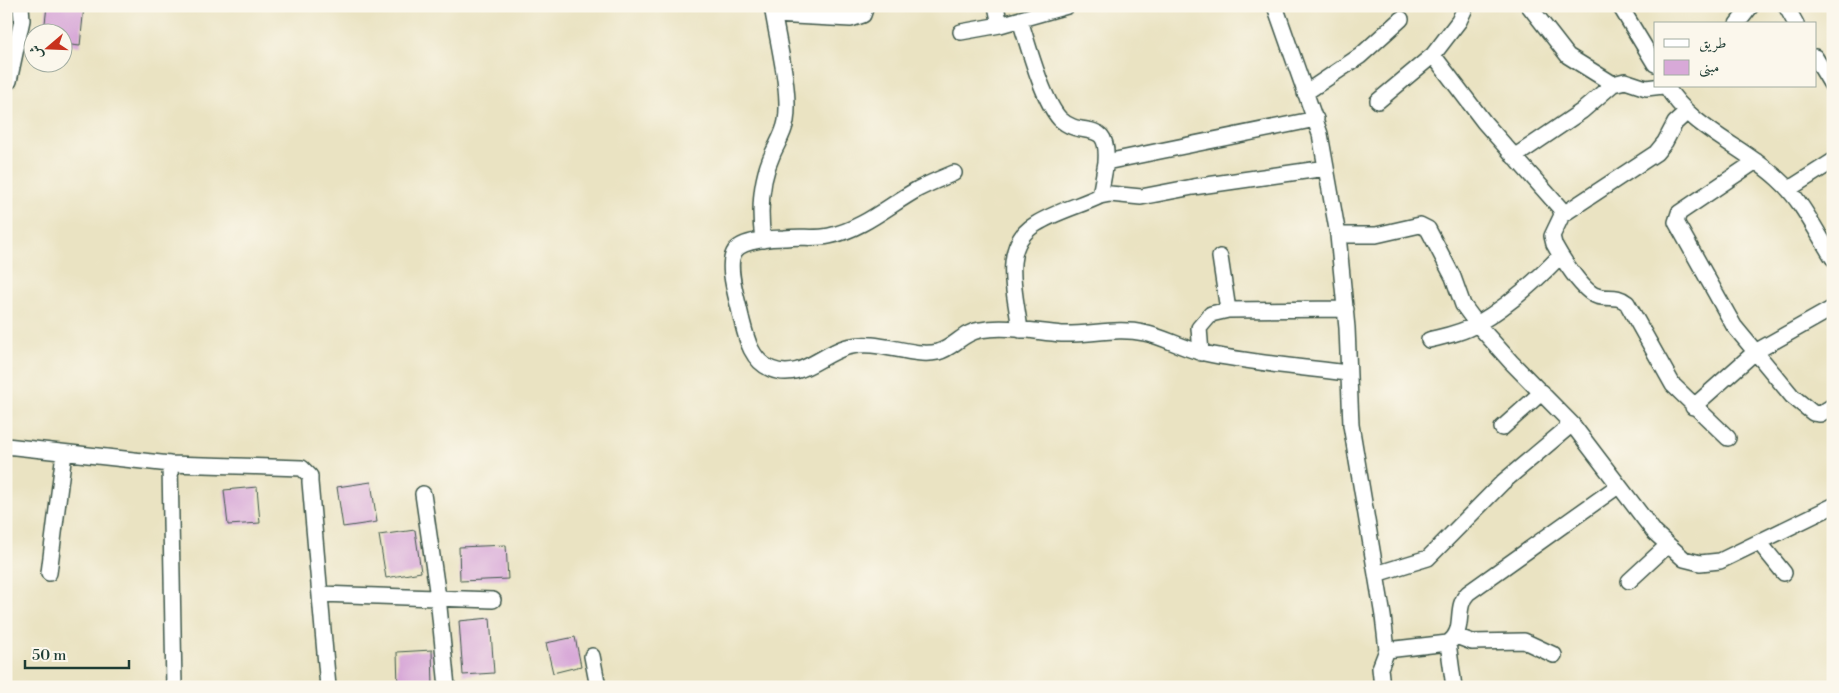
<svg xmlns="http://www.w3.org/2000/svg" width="1839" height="693" viewBox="0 0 1839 693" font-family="'Libre Bodoni',Amiri,serif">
	<rect width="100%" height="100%" fill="#fbf7ec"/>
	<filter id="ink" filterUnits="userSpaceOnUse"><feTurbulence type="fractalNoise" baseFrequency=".02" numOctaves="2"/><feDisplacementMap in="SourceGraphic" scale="10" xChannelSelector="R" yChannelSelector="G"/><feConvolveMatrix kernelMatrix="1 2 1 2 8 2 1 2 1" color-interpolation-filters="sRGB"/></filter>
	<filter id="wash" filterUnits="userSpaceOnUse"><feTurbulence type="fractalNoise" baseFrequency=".0096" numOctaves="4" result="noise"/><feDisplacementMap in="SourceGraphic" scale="20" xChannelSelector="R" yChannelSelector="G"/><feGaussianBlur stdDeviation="1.12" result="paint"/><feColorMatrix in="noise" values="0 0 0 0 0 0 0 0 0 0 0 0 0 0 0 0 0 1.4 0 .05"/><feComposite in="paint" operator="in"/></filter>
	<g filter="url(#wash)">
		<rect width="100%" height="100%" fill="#eae3c2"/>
		<g id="blocks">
			<path fill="#d8a9d8" d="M47,6H84L80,46L62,44V32H44Z
				M371,482L377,522L343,527L337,487Z
				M257,487L260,523L228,525L224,490Z
				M415,530L421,572L386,578L379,535Z
				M506,545L508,579L460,581L459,547Z
				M490,618L494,673L463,675L459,621Z
				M575,637L581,666L553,673L546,643Z
				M432,650L433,687H398L397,652Z"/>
		</g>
	</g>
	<g filter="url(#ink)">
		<use href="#blocks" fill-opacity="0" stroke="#3d5649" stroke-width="1"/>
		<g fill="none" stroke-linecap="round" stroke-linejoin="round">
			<defs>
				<path id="minor" d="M996,6L1000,25
					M1275,6L1320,134L1338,235L1347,328L1351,425L1383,616L1387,650L1380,668L1382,687
					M1529,6L1568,56L1613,84
					M1620,6L1655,64
					M1786,6L1796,24
					M774,15L851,19L863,15L866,6
					M1020,20C1028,45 1043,101 1060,119C1082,140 1109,116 1106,162
					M1737,24L1751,6
					M961,32L1000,25L1067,6
					M1433,55L1484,122L1560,208L1562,215L1552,236L1554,244C1561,257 1583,292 1597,296C1609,300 1616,294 1627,303L1673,385L1728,438
					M1815,57L1833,87
					M9,81L22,20L21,6
					M1666,86C1692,129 1743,146 1778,179C1802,200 1816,232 1833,258
					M1305,93L1360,56L1401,19
					M1378,101L1433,55L1459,21L1466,6
					M1514,157L1582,111L1613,84L1625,81L1646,88L1663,86
					M1756,161L1679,213L1676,222L1734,326L1792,396L1813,413L1820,414L1833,406
					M954,173C942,178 930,183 918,189C889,205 863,229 829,236C815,239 800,236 785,238C774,238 742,240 735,251C725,265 738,301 741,317C746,336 750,360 771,369C800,381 821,354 847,347C878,338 909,358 938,352C954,348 963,332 980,330C1006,325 1036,332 1062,334C1089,335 1118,327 1144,333C1165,337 1183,349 1204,353C1251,363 1300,367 1348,373
					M1789,189L1833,161
					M1100,196L1106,162L1316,119
					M1562,215L1656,153L1665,142L1675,123L1687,112
					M1338,235H1376L1420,225L1428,229L1453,277L1463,305L1477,324L1511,362L1572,424L1655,533L1684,559L1700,563L1720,561L1833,506
					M763,240C759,210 760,181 773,153C778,142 784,133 786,121C791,91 777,38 772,6
					M1220,257L1228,310
					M1020,330C1016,295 999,245 1036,224C1055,212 1079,206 1100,196L1110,194L1141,197L1193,187L1326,168
					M1429,340C1445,336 1462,333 1477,324C1508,306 1536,281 1560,256
					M1201,353L1199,328L1211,314L1228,310L1346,309
					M1693,407L1755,352L1833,308
					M1502,428L1542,392
					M6,446L170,464L302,468L310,476V482L328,687
					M170,464L174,687
					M423,494L438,597L447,687
					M1759,542L1784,573
					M49,573L64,453
					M1376,574L1428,558L1503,482L1572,424
					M1629,581L1668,545
					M320,594L493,600
					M1456,636L1472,642L1524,641L1554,655
					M1448,643L1454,687
					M1387,650L1448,643C1467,630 1453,608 1468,593L1618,486
					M592,656L598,687"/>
			</defs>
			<use href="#minor" stroke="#3d5649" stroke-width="18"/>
			<use href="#minor" stroke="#fff" stroke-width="15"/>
		</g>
	</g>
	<rect width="1839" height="693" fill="none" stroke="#fbf7ec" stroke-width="25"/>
	<rect x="1654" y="22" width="162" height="65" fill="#fbf7ec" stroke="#a3ada2"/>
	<rect x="1664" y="39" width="25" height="8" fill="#ffffff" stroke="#a3ada2"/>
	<text x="1699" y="48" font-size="15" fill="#1f3d34">طريق</text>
	<rect x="1664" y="60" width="25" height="15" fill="#d8a9d8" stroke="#a3ada2"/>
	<text x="1699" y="72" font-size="15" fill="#1f3d34">مبنى</text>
	<g transform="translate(48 48) rotate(251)"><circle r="24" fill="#fbf7ec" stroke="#a3ada2"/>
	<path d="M0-4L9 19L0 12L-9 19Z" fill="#c8321e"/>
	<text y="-8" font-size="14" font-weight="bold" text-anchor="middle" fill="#1f3d34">ش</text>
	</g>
	<path d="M25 660v8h104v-8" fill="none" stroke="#1f3d34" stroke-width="2.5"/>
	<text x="32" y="660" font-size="15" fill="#1f3d34" stroke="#fbf7ec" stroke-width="4" paint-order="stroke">50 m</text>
</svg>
